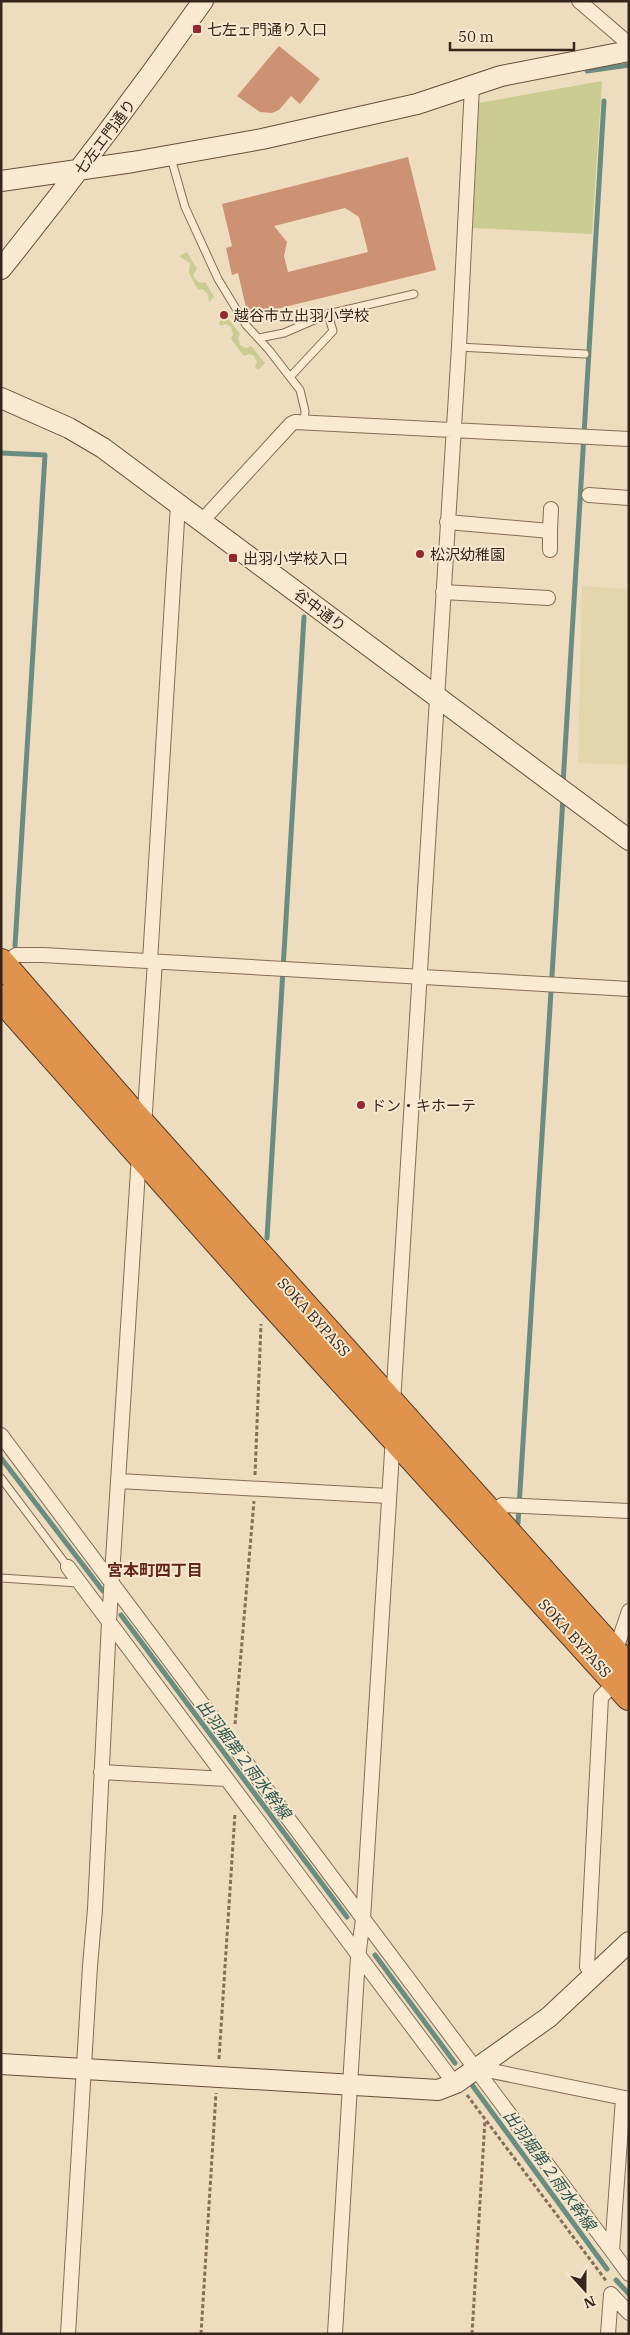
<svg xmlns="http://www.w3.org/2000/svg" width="630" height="2335" viewBox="0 0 630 2335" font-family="'IBM Plex Serif','Noto Sans JP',serif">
	<rect width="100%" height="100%" fill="#eedcbe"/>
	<path fill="#e4d6ab" d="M582,586L629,589V765L578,763Z"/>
	<path fill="#cacc92" d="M602,81L592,234L473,228L479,103Z
		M187,252L197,269L193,275L195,279L200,283L205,282L214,297L209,302L208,295L203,289L198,290L189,273L190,263L179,256Z
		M226,316L240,334L238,338L240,345L246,348L251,346L265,363L258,370L255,367L257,362L254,356L249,354L244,356L231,339L233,334L231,327L226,324L220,326L219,322Z"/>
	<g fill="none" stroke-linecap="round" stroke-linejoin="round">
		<path stroke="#698d81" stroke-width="5" d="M587,71L629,65
			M1,453L45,455L15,946
			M563,784L604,101
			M267,1238L304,617
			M1,1458L103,1591
			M518,1523L563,798
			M121,1615L347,1917
			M375,1955L455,2063
			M472,2085L607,2269
			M616,2280L629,2294"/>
	</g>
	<path fill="#cd9173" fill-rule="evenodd" d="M279,46L320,79L300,104L291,96L279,110L272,113L260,112L237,96Z
		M408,157L436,270L248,316L238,273L232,275L226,248L232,246L222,204ZM345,208L359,217L368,252L288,272L284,256L287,242L274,226Z"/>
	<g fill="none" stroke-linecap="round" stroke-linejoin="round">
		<defs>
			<path id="lane" d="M171,158L185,207L218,279L246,325L269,350L300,390L305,411L304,423
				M328,314L414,294
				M259,338L284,333L328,314L333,331L290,377
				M459,347L585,354
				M1,1478L68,1567
				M1,1578L78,1583"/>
			<path id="street" d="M579,1L629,44
				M589,495L629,498
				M201,522L291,424L295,422L629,439
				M447,522L550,531L551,509
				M550,550V531
				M443,592L548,598
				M150,961L178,504
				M4,966L16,955H43L629,989
				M144,1126L155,961
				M393,1403L459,347L472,86
				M1,1435L612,2251
				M119,1481L388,1496
				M492,1514L502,1505L629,1511
				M68,1567L455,2084
				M615,1652L629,1611
				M101,1772L226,1779
				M594,1975L587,1967L601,1697L616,1682
				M477,2068L629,2099
				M623,2098L612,2251L629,2274
				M68,2334L90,1966L95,1909L109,1622L139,1155
				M335,2334L350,2085L358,1957L363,1919L393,1436
				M608,2334L611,2294L629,2313"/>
			<path id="secondary" d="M1,181L133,162L262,139L417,104L501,76L629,51
				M1,269C71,182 138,93 203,1
				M1,398L69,428L103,448L629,840
				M1,2064L438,2090L456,2083L549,2017L629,1942"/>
			<path id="highway" d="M1,962L144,1126L629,1668
				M1,998L265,1296L629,1697"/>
		</defs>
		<use href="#lane" stroke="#876c57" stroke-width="9"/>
		<use href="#street" stroke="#876c57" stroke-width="16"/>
		<use href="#secondary" stroke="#684e3a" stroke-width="22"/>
		<use href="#highway" stroke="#543b2b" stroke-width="28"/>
		<path stroke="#876c57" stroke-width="3" stroke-dasharray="4 2.5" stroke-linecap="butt" d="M255,1475L261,1324
			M235,1724L254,1501
			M219,2059L235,1813
			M467,2095L607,2282
			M201,2334L216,2093
			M472,2334L485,2120"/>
		<use href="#lane" stroke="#f9ead1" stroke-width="7"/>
		<use href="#street" stroke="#f9ead1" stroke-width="14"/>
		<use href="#secondary" stroke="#f9ead1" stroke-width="20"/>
		<use href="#highway" stroke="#e0934c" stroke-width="26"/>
	</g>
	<g fill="#962630" stroke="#f6e7ce" stroke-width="2">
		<rect x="192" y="24" width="10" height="10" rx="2.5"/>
		<circle cx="224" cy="315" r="5"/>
		<circle cx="420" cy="554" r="5"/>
		<rect x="228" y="553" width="10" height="10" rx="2.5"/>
		<circle cx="361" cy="1105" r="5"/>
	</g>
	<g text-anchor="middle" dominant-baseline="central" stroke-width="4" stroke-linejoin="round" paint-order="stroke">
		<g font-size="15" fill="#36261c" stroke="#f6e7ce" text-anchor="start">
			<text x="207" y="29">七左ェ門通り入口</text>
			<text x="234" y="315">越谷市立出羽小学校</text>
			<text x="430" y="554">松沢幼稚園</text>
			<text x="243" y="558">出羽小学校入口</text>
			<text x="371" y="1105">ドン・キホーテ</text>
		</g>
		<g font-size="15" fill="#36261c" stroke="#f6e7ce">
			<text transform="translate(105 137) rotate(-53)">七左エ門通り</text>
			<text transform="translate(320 610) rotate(37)">谷中通り</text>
			<text transform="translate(314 1317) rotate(48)">SOKA BYPASS</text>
			<text transform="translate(575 1638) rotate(48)">SOKA BYPASS</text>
		</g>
		<g font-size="16" font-weight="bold" fill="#63241a" stroke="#f6e7ce">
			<text x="155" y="1570">宮本町四丁目</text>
		</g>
		<g font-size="16" font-style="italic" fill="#2a5650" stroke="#f6e7ce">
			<text transform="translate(244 1759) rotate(53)">出羽堀第２雨水幹線</text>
			<text transform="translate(550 2170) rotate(54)">出羽堀第２雨水幹線</text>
		</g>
	</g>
	<rect width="630" height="2335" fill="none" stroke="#36261c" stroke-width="5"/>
	<g transform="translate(585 2290) rotate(159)" stroke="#f6e7ce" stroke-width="4" paint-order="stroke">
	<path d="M0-4L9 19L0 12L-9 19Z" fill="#36261c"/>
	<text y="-8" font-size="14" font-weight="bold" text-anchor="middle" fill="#36261c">N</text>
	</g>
	<path d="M450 42v8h124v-8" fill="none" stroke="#36261c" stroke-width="2.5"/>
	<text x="458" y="42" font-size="15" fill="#36261c" stroke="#f6e7ce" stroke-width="4" paint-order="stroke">50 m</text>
</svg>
